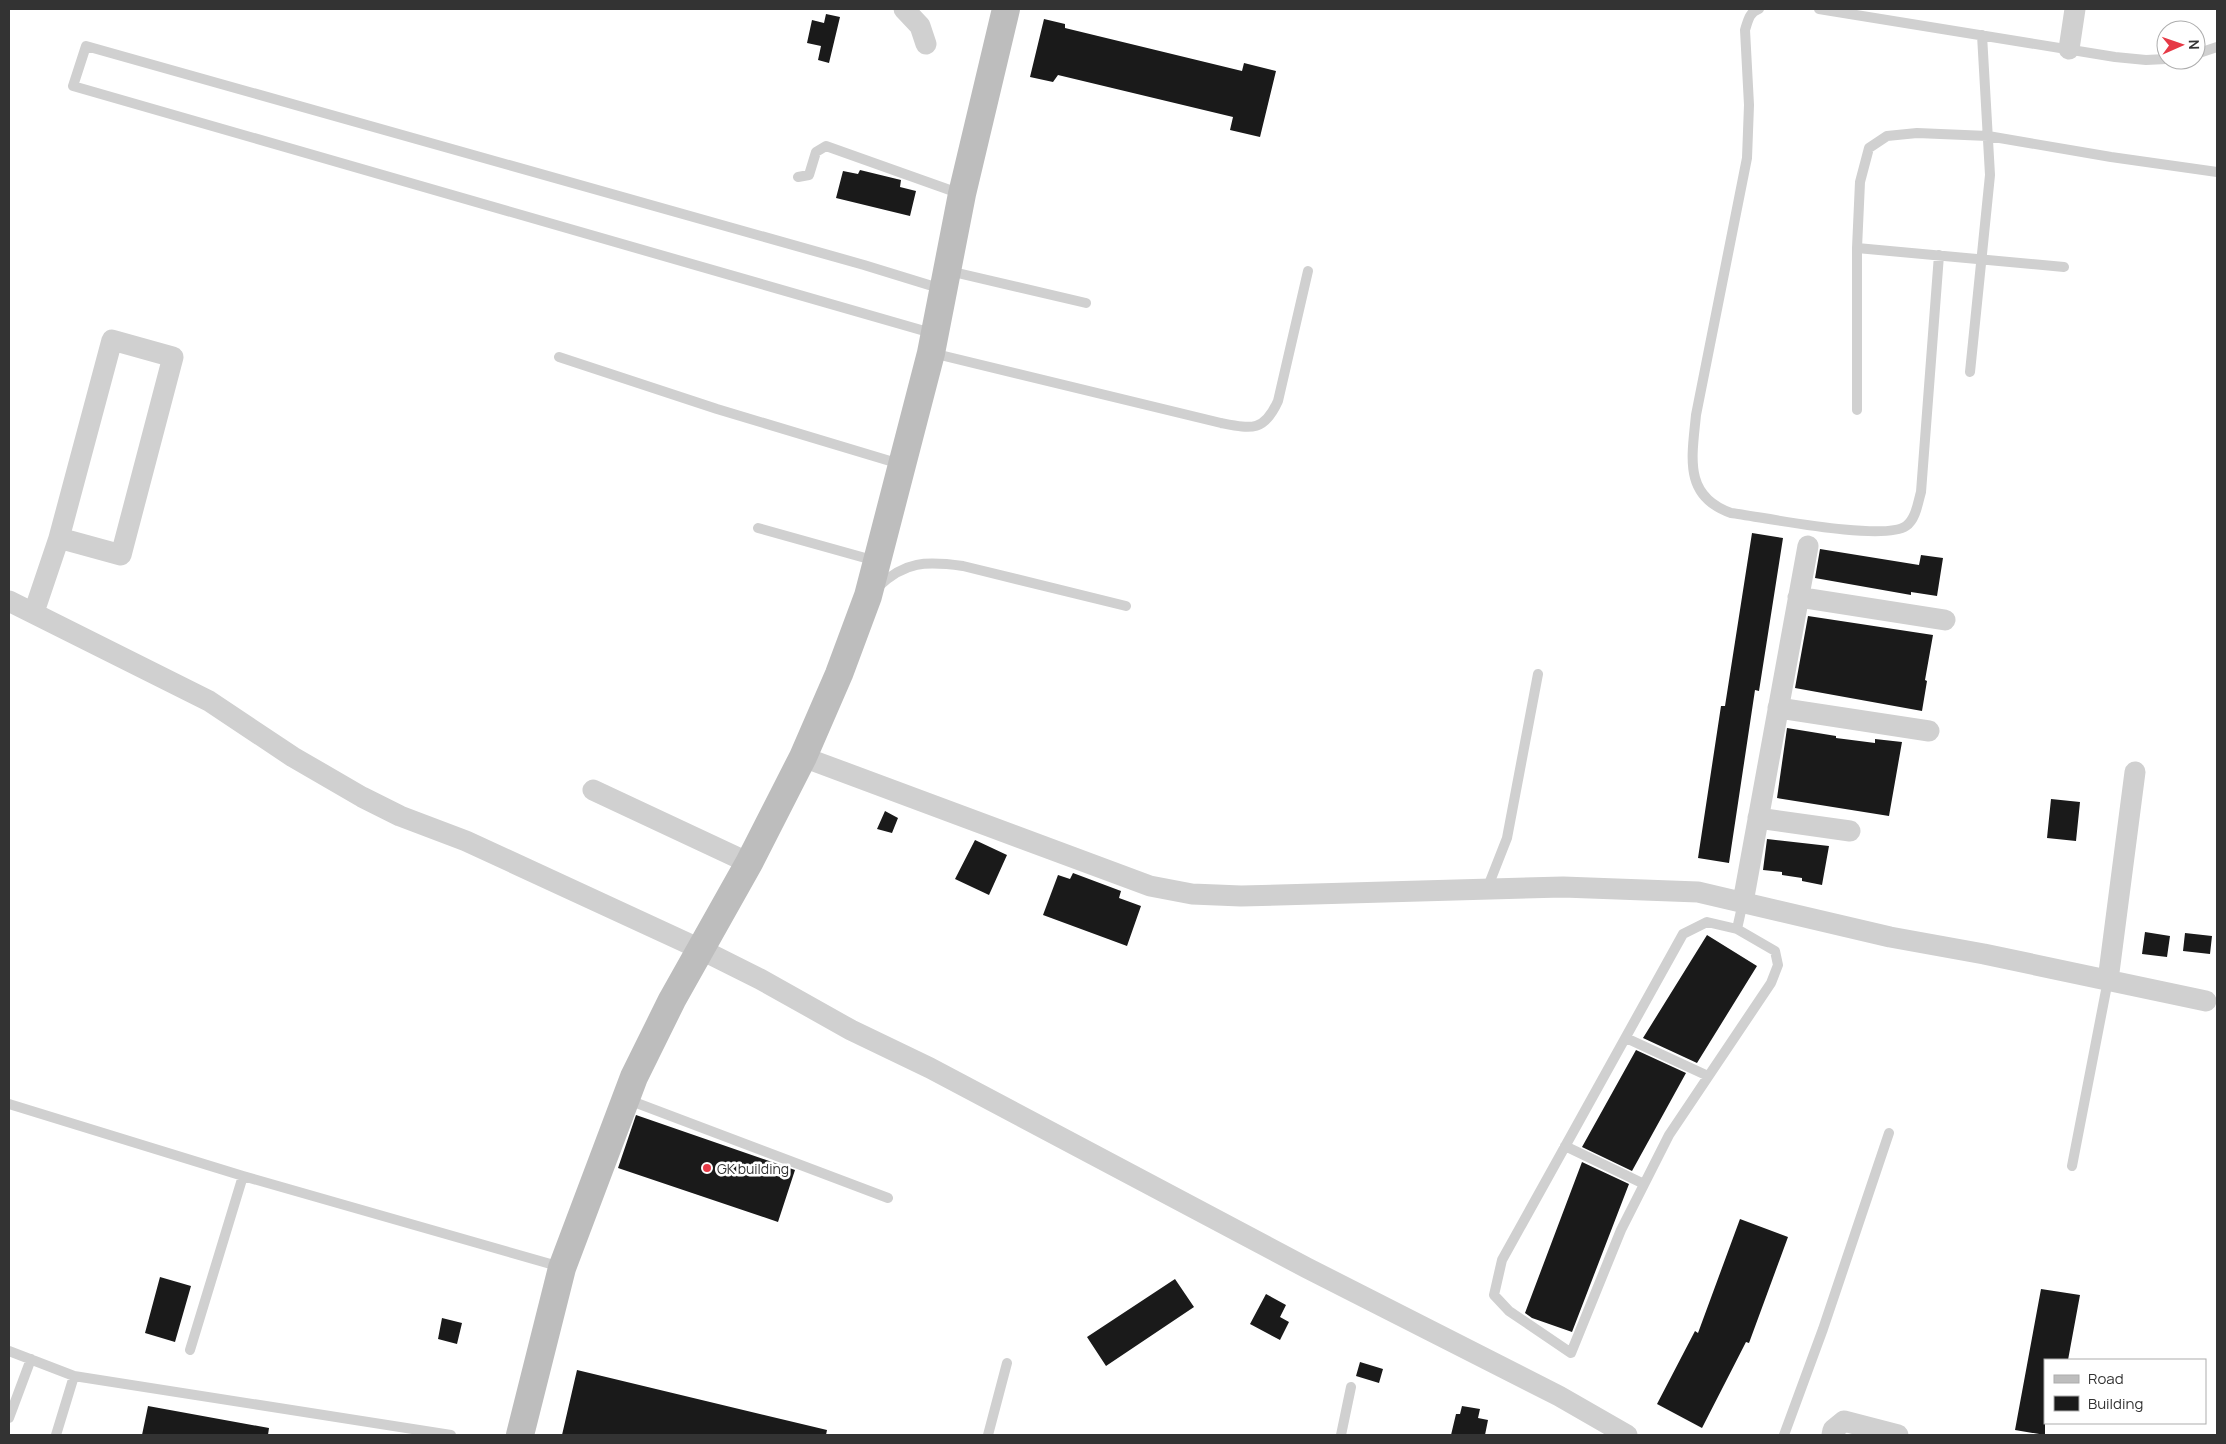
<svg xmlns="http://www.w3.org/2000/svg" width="2226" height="1444" viewBox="0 0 2226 1444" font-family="Manrope,sans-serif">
	<rect width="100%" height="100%" fill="#fff"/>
	<path fill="#1a1a1a" d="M826,14L840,17L829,63L818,60L821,46L807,43L812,20L824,23Z
		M1044,19L1065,24V28L1242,71L1244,63L1276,71L1260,137L1230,130L1233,117L1058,75L1053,82L1030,77Z
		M860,170L901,180L900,187L916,191L910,216L836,198L843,171L858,174Z
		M1752,533L1783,538L1759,691L1755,690L1729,863L1698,858L1721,706H1725Z
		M1820,549L1919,565L1921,555L1943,558L1937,596L1911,592V595L1815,578Z
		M1808,616L1933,635L1925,680L1927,681L1922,711L1795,688Z
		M1787,728L1836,736V738L1875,743V739L1902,742L1889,816L1777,798Z
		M2051,799L2080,802L2076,841L2047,838Z
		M885,811L898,818L892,833L877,829Z
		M1767,839L1829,846L1822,885L1802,881V878L1782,875V872L1763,870Z
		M975,840L1007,855L989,895L955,879Z
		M1073,873L1121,891L1119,898L1141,906L1127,946L1043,915L1058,875L1070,879Z
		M2145,932L2170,936L2167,957L2142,954Z
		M2185,933L2212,936L2210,954L2183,951Z
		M1707,935L1757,966L1697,1063L1643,1038Z
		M1636,1050L1686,1073L1632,1171L1582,1147Z
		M636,1115L795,1170L778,1222L618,1168Z
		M1582,1162L1629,1184L1572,1332L1532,1318L1525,1313Z
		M1740,1219L1788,1237L1749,1343L1746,1342L1702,1428L1657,1404L1695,1331L1698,1333Z
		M160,1277L191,1286L175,1342L145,1333Z
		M1175,1279L1194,1307L1106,1366L1087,1337Z
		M2041,1289L2080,1295L2068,1360H2045V1435L2015,1430Z
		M1266,1294L1286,1305L1280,1317L1289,1322L1280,1340L1250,1324Z
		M442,1318L462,1323L457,1344L438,1339Z
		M1360,1362L1383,1369L1379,1383L1356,1376Z
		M577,1370L827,1430L826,1435H562Z
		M148,1406L269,1428L268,1435H142Z
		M1462,1406L1480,1409L1478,1418L1488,1420L1485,1435H1451L1456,1414H1460Z"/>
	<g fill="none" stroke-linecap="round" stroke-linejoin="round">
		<path stroke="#d0d0d0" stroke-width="10" d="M1759,9C1749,12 1748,21 1745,30L1749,105L1747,158L1696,415C1692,457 1683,496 1731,513C1763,517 1883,542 1906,526C1916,519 1918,502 1921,492L1939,255
			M1819,9L2115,57L2146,60L2166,59
			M2196,54L2217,47
			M798,177L809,175L816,152L826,146L961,194
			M1857,248L2064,267
			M949,271L1086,303
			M935,334L73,86L86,46L864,265L942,289
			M932,353L1221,423C1252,429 1264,432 1278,401L1308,271
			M559,357L717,409L900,464
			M1970,372L1990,175L1982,35
			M1857,410V248L1860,182L1869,148L1887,136L1917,133L1988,136L2111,157L2217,172
			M758,528L876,561
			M878,587C905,561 926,561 963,566L1126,606
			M1487,889L1507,838L1538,674
			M1707,922L1737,929L1775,951L1778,965L1771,983L1669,1135L1621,1230L1571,1353L1509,1311L1494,1295L1502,1260L1683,934Z
			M1737,929L1743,902
			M1626,1038L1708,1076
			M626,1099L888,1198
			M9,1104L243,1176L561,1267
			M1565,1146L1644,1184
			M2072,1166L2108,980
			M190,1350L243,1176
			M9,1351L74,1376L451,1435
			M9,1418L31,1359
			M56,1435L74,1376
			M988,1435L1007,1363
			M1341,1435L1351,1387
			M1784,1435L1823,1329L1889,1133"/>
		<path stroke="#d0d0d0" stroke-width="21" d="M904,9L920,26L926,44
			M2069,49L2075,9
			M1798,597L1945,620
			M9,601L209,701L293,757L362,797L400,816L466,841L700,949L760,979L851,1030L930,1068L1307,1268L1559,1396L1627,1435
			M34,612L59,538L121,555L173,357L112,340L59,538
			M1778,708L1929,731
			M803,757L1150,886L1192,894L1241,896L1563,887L1698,892L1890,937L1984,954L2206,1001
			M593,790L749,863
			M1758,818L1850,831
			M1743,902L1808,546
			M2108,980L2135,772
			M1832,1435L1833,1430L1844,1421L1898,1435"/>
		<path stroke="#bdbdbd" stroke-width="28" d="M520,1435L562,1268L634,1077L672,1000L749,863L803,757L839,674L868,596L931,353L962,194L1006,9"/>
	</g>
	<circle fill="#e63946" stroke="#fff" stroke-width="2" cx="707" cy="1168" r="5"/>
	<g text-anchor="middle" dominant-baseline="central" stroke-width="5" stroke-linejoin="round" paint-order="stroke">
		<g font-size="14" fill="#333" stroke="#fff" text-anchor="start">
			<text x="717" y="1168">GK building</text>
		</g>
	</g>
	<rect width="2226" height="1444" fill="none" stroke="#333333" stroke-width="20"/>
	<rect x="2044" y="1359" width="162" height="65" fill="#ffffff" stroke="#adadad"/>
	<rect x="2054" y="1375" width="25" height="8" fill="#bdbdbd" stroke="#adadad"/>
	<text x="2088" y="1384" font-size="15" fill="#333333">Road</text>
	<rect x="2054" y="1396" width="25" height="15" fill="#1a1a1a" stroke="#adadad"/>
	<text x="2088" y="1409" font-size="15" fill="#333333">Building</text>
	<g transform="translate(2181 45) rotate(88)"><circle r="24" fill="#ffffff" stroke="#adadad"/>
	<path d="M0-4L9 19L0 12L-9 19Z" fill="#e63946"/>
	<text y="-8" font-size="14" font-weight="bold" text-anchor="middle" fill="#333333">N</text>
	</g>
</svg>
